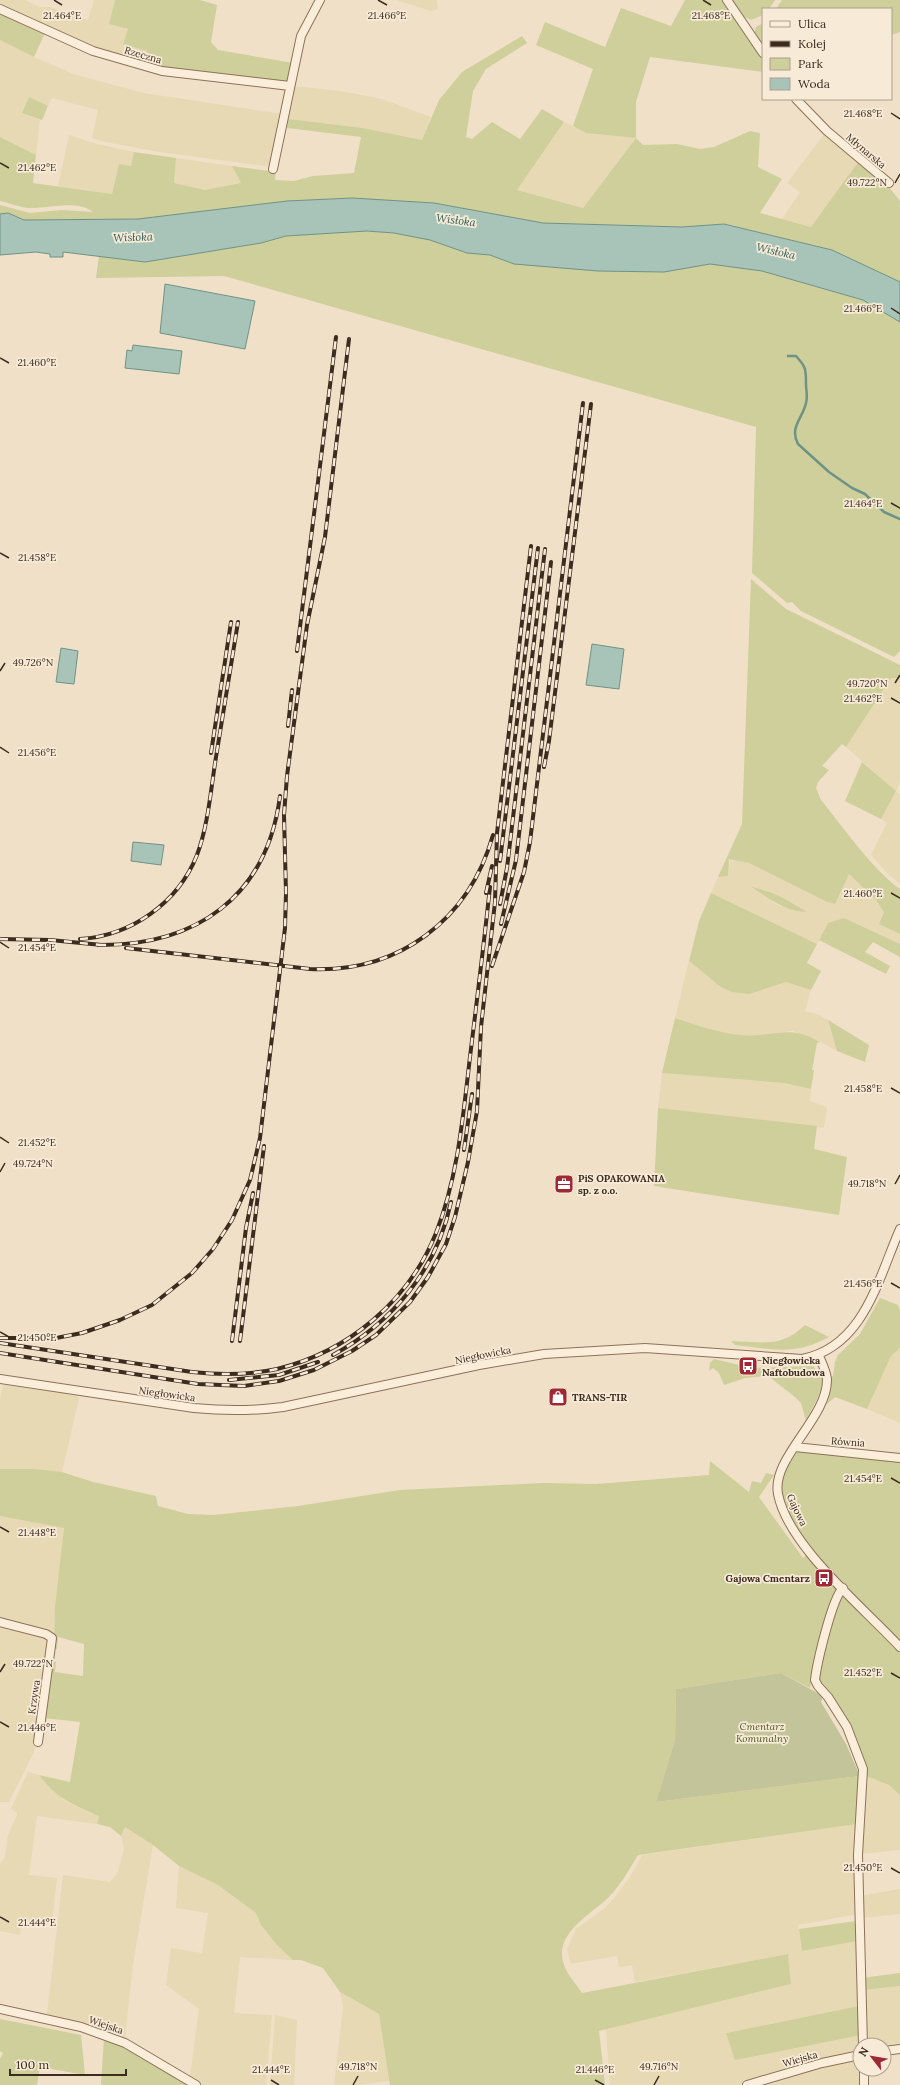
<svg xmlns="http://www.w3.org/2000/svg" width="900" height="2085" viewBox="0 0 900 2085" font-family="Lora,serif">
	<rect width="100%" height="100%" fill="#f0e0c7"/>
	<path fill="#e6d9b4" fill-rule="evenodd" d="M0,0H25L40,7H50L88,20L94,0H115L109,24L128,29L124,44L147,51L143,64L102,51L0,7Z
		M396,0H437L438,9L431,11Z
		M0,40L34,57L76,75L144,93L282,114L273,161L266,166L159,152L106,142L92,138L98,110L52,98L48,106L29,97L22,113L40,120L36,155L0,137Z
		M293,86L341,91L382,99L431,117L422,140L363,128L288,119Z
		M564,122L586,133L636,138L583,208L517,190Z
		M825,133L859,161L812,227L782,219L800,192L787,183Z
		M69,135L97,144L134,152L131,166L119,164L112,194L58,186Z
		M176,158L232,166L242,183L205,190L174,183Z
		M891,678H900V783L896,791L900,794V884L889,875L871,855L887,823L881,819L896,791L846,747Z
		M730,860L749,863L827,902L835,904L849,874L876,900L884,912L879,924L900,934V944L844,918L828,923L817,944L711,893L718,877L728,876ZM752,888L763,889L795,904L806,912L779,906Z
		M689,961L708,977L764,989L786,982L811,990L805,1011L819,1015L828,1020L837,1051L812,1037L792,1031L756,1036L740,1035L722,1033L675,1018Z
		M662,1073L784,1083L811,1089L810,1101L827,1107L824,1128L658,1108Z
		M900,1348V1423L867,1409L891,1356Z
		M3,1385L76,1395L79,1398L62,1472L36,1469H0V1398Z
		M0,1516L64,1528L54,1633L0,1620Z
		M0,1624L50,1638L34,1752L9,1802H0Z
		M28,1772L39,1775L48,1786L66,1802L99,1816L97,1824L37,1816L29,1875L57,1878L52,1923L21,1920L20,1935L0,1931V1864L5,1856L8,1835L17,1815V1813L11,1809Z
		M866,1776L889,1785L900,1795V1850L860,1854Z
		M857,1824V1914L798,1925L802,1951L857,1941L859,2006L726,2033L830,2040L861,2035L860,2053L739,2085H610L606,2029L791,1984L788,1954L635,1982L632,1965L619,1967L617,1956L571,1964L567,1949L576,1929L605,1908L615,1897L630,1877L642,1855Z
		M125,1827L153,1845L133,1965L125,2037L47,2014L63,1875L110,1882L117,1874L124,1850L121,1836Z
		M179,1866L218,1885L256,1913L261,1925L277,1945L293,1960L240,1957L234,2013L272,2015L266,2085H202L190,2076L199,2009L166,1985L171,1948L202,1953L208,1913L176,1908Z
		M900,1889V1914L861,1918L860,1896Z
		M900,1986V2047L884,2049V2045H866L864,1990Z
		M340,1992L379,2014L390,2081L357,2085H334L343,2007Z
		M275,2015L297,2020L294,2085H270Z
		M860,2058L861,2085H757L820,2066Z"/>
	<path fill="#cecf9a" d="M115,0H200L217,5L211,42L218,50L293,63L289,81L284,83L173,70L143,64L147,51L123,44L128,29L109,24Z
		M685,0H722L763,57V72L650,57L636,102V138L643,145L677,144L700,149L714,147L750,131L760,133L758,167L782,179L760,213L811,227L859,161L888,186L900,201V282L832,250L725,224L682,227L543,223L434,203L352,198L287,201L138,219L24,220L8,213L0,214V205L30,213L61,210L93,212C77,199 47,209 28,208C18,207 9,203 0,201V137L36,155L33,183L112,194L119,164L131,166L134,152L176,158L174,183L205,190L241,183L232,166L276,172L275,180L294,181L313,176L354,173L361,137L287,128L288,119L363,128L422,140L439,100L462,72L522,36L527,43L486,69L473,91L466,137L472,139L492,122L520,139L542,109L564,122L517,190L583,208L636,138L586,133L573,126L593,69L536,45L545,22L605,47L621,8L671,26Z
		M730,0H775L769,9H763V15L751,20L742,16Z
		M782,0H900V32L891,35V9H776Z
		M0,13L45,33L34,57L0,40Z
		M763,23V47L754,33L756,27Z
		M29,97L48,106L42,120L22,113Z
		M367,231L394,233L430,240L467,253L490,255L514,264L598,271L664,272L710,264L762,271L863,300L900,322V651L894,657L801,611L792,602L787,603L752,573L756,427L224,276L96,278L99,256L145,262L261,243L286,236Z
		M751,579L786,609L900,665V678H891L846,747L842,744L822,766L829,770L818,782L816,788L821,800C843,827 873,870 900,889V934L879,924L884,912L876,900L849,874L835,904L827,902L749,863L728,859L729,860L728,876L718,877L742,824Z
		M862,762L896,791L881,819L845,801Z
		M751,887C771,890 790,901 807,912C784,911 770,899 751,887Z
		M711,893L817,944L807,963L821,971L811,990L786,982L749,994L732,992L721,987L689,961L699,921Z
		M844,918L900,944V957L873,942L865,952L890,966L886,974L819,940L828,923Z
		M675,1018C697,1025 718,1033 741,1035C773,1038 789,1023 820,1042L817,1043L812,1070H814L811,1089L784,1083L662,1073Z
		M828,1020L869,1045L865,1062L837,1051Z
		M658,1108L817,1126L814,1149L847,1157L839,1215L654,1186Z
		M880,1298L898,1305L900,1311V1348L891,1356L867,1409L835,1397L827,1404L831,1377L833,1376L835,1362L838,1355L860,1334Z
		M805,1325L829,1337C795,1356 772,1349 735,1345L731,1341C762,1342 782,1348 805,1325Z
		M714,1359L752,1368L813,1366L823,1378L821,1391L806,1421L801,1403L795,1397L768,1376L745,1378L724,1385L719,1373L713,1368L709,1371L710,1363Z
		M797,1451L900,1460V1640C869,1609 775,1527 782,1481C783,1470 792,1460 797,1451Z
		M710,1461L749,1492L752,1481L761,1483L766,1473L774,1475L759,1497L803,1558L807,1554L836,1587V1592L810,1688L781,1673L676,1689L675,1740L656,1802L860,1776L857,1824L638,1855C629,1870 620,1886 608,1898C590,1915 553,1934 564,1965C567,1974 576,1984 582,1993L788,1954L791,1984L599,2031L605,2085H390L379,2014L340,1992L323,1968L301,1960H293L277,1945L261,1925L256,1913L218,1885L179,1866L153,1845L125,1827L121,1836L110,1827L97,1824L99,1816C72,1804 57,1799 39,1775L70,1782L80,1722L44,1718L52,1661L56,1662L55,1672L83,1676L84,1644L58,1637L57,1649H54L55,1607L64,1528L0,1516V1469H36L62,1472L93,1482L156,1496L158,1506L188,1514L214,1515L298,1506L400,1490L543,1483L596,1484L709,1475Z
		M841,1593L900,1652V1795L889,1785L866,1776L865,1766L819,1679L825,1641Z
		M856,1921L857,1941L802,1951L799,1929Z
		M900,1973V1986L864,1990L862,1978Z
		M859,2006L861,2035L735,2060L726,2033Z
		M0,2019L81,2035L85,2075L40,2067L37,2085H0V2059L3,2053L0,2051Z
		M104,2038L122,2043L191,2085H101Z"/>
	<path fill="#c3c499" d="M781,1673L823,1696L821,1702L846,1744L860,1776L656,1802L675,1740L676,1689Z"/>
	<path fill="#a8c4b9" stroke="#6e9386" d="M352,198L434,203L543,223L682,227L724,224L832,250L898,281L900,282V322L863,300L762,271L710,264L664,272L598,271L514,264L490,255L467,253L430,240L394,233L367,231L286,236L261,243L145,262L63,252V257H50V254L36,252L0,255V214L8,213L24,220L138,219L287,201Z
		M165,284L255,301L245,349L160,333Z
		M133,345L182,351L179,374L125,368L127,350L132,351Z
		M592,644L624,649L619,689L586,685Z
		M61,648L78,651L74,684L56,682Z
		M133,842L164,845L161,865L131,861Z"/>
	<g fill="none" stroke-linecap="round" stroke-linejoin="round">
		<path stroke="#6e9386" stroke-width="2.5" d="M788,356H796C806,367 806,369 806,384C806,391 808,396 806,403C803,418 789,427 798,444L829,472L852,488L865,494L884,512L900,519"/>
		<defs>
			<path id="minor" d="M727,0L763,53
				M0,9L93,51L162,71L290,86
				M796,99L827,131L889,183
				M273,169L301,36L320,0
				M819,1356C822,1363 826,1371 827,1379C828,1418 771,1458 778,1494C788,1546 864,1608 900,1647
				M0,1379L194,1408C224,1411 253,1411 283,1407L479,1365L544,1354L645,1348L802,1359C864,1347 878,1279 900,1229
				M795,1447L900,1458
				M843,1588C832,1598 817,1663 815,1680L818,1686L828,1697L847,1727L863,1769L858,1855L863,2045
				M0,1622L46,1634L52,1638L38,1742
				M0,2009L81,2027L125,2043L196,2085
				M884,2051L900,2049
				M747,2085L822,2063L860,2055
				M864,2085V2069"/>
		</defs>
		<use href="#minor" stroke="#8d715b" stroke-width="10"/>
		<use href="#minor" stroke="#faeedb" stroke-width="8"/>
		<defs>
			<path id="rail" d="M297,651L336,337
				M288,726L292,690
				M211,753L231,622
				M544,767L549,741L591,404
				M500,861L538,548
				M486,893L492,866
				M500,904L507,868L545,549
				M501,924L516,860L551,562
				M0,939L50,940L102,945
				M80,939C131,936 178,903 197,855C209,823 211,785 217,751C224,708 231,665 238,622
				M98,945C196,946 267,897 280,796
				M126,948L310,969C399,973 469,920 493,835
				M492,966L524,872L530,842L583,403
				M464,1150L472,1094
				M0,1338H56L82,1333L120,1320L152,1305L192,1273L213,1249L232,1220L250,1180L260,1138L285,928L286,893L284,815L287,776L307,625L325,537L349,339
				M232,1341L246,1228L253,1193
				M240,1341L264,1146
				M0,1343L192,1372C220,1375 249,1375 277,1369C348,1352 409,1301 436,1233C458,1177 463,1116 470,1057C477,1000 484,943 490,887
				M0,1353L198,1384L244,1386L279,1381L314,1370L352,1351L376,1335L410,1302L428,1277L446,1244L455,1217L468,1162L477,1111L481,1027L495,902L497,833L531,546
				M333,1355C393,1322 437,1269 451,1202
				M229,1380L279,1375L318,1362"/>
		</defs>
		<use href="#rail" stroke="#3c2b1f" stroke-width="4"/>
		<use href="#rail" stroke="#f7ebd7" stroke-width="2.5" stroke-dasharray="8" stroke-linecap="butt"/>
	</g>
	<path fill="none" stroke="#3c2b1f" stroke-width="1.5" d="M54,0L62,5M378,0L387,5M703,0L711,5M891,113L900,119M0,163L9,168M895,183L900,174M891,308L900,314M0,358L9,363M891,503L900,508M0,553L9,558M0,671L5,663M895,683L900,675M891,698L900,703M0,747L9,753M891,893L900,898M0,942L9,948M891,1088L900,1093M0,1137L9,1143M0,1172L5,1163M895,1184L900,1175M891,1283L900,1288M0,1332L9,1337M891,1478L900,1483M0,1527L9,1532M0,1672L5,1664M891,1673L900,1678M0,1722L9,1727M891,1868L900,1873M0,1917L9,1922M271,2080L279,2085M595,2080L604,2085M353,2085L358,2076M654,2085L659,2076"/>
	<defs>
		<symbol id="office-square" viewBox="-11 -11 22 22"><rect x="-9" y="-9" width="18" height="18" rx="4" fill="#9e2935" stroke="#f7ebd7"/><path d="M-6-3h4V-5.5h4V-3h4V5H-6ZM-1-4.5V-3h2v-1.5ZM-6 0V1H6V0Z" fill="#fff"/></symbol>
		<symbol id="bus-square" viewBox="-11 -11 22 22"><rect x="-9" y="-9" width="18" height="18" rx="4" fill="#9e2935" stroke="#f7ebd7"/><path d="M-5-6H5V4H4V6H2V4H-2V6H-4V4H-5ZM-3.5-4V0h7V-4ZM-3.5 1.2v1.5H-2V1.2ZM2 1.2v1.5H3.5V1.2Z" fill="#fff"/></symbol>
		<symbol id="shop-square" viewBox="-11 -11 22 22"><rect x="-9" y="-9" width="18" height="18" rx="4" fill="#9e2935" stroke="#f7ebd7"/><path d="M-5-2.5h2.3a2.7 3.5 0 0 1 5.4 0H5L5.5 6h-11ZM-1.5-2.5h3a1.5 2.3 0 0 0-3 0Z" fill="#fff"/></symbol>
	</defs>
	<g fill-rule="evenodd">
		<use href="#office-square" x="553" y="1173" width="22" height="22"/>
		<use href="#bus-square" x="737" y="1355" width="22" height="22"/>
		<use href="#shop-square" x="547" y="1386" width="22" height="22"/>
		<use href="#bus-square" x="813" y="1567" width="22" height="22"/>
	</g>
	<g text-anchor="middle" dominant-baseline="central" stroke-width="3.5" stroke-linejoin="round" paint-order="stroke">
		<g font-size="10" fill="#3c2b1f" stroke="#f7ebd7">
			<text transform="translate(143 55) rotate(16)">Rzeczna</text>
			<text transform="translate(866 151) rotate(40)">Młynarska</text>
			<text transform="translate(483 1355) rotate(-11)">Niegłowicka</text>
			<text transform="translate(167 1394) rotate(8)">Niegłowicka</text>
			<text transform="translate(848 1442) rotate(4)">Równia</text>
			<text transform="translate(797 1510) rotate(65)">Gajowa</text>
			<text transform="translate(34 1697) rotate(-82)">Krzywa</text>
			<text transform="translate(106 2025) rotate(19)">Wiejska</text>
			<text transform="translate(800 2059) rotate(-16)">Wiejska</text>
		</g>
		<g font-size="10" font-weight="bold" fill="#3c2b1f" stroke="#f7ebd7" text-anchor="start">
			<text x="578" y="1178">PiS OPAKOWANIA<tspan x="578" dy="12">sp. z o.o.</tspan></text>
			<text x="762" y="1360">Niegłowicka<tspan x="762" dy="12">Naftobudowa</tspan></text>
			<text x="572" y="1397">TRANS-TIR</text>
			<text x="810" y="1578" text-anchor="end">Gajowa Cmentarz</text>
		</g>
		<g font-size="10" font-style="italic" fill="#515925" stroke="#f7ebd7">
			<text x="762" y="1726">Cmentarz<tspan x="762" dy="12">Komunalny</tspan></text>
		</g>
		<g font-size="11" font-style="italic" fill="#2e5c55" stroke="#f7ebd7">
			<text transform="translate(456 220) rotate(7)">Wisłoka</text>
			<text transform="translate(133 237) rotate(-2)">Wisłoka</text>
			<text transform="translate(776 251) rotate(13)">Wisłoka</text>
		</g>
	</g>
	<g font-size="10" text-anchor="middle" fill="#3c2b1f" stroke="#f7ebd7" stroke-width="3.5" stroke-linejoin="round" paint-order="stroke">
		<text x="62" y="19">21.464°E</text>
		<text x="387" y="19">21.466°E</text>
		<text x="711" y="19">21.468°E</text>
		<text x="863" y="117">21.468°E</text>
		<text x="37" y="171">21.462°E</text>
		<text x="867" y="186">49.722°N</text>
		<text x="863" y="312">21.466°E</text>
		<text x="37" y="366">21.460°E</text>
		<text x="863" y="507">21.464°E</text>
		<text x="37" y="561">21.458°E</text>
		<text x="33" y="666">49.726°N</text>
		<text x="867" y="687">49.720°N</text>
		<text x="863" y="702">21.462°E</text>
		<text x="37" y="756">21.456°E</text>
		<text x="863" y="897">21.460°E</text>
		<text x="37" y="951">21.454°E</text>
		<text x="863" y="1092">21.458°E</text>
		<text x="37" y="1146">21.452°E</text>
		<text x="33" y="1167">49.724°N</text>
		<text x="867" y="1187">49.718°N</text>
		<text x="863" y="1287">21.456°E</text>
		<text x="37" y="1341">21.450°E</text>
		<text x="863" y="1482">21.454°E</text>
		<text x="37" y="1536">21.448°E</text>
		<text x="33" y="1667">49.722°N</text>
		<text x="863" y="1676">21.452°E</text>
		<text x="37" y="1731">21.446°E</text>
		<text x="863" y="1871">21.450°E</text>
		<text x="37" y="1926">21.444°E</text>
		<text x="358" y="2070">49.718°N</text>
		<text x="659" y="2070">49.716°N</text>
		<text x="271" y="2073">21.444°E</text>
		<text x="595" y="2073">21.446°E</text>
	</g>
	<rect x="762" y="8" width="130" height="92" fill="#f7ebd7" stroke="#ac9e8d"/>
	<rect x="770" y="21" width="20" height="6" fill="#faeedb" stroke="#ac9e8d"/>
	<text x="798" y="28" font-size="12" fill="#3c2b1f">Ulica</text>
	<rect x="770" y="41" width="20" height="6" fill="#3c2b1f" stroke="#ac9e8d"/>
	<text x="798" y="48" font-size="12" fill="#3c2b1f">Kolej</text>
	<rect x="770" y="58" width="20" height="12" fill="#cecf9a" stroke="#ac9e8d"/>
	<text x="798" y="68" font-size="12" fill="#3c2b1f">Park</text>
	<rect x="770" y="78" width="20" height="12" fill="#a8c4b9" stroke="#ac9e8d"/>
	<text x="798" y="88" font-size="12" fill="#3c2b1f">Woda</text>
	<g transform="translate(872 2057) rotate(301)"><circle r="19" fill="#f7ebd7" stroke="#ac9e8d"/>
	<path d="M0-3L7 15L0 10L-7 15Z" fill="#9e2935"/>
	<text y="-6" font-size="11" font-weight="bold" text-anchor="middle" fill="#3c2b1f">N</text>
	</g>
	<path d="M10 2069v6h116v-6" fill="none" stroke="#3c2b1f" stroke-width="2"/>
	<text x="16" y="2069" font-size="12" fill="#3c2b1f" stroke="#f7ebd7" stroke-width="3" paint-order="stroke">100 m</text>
</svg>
